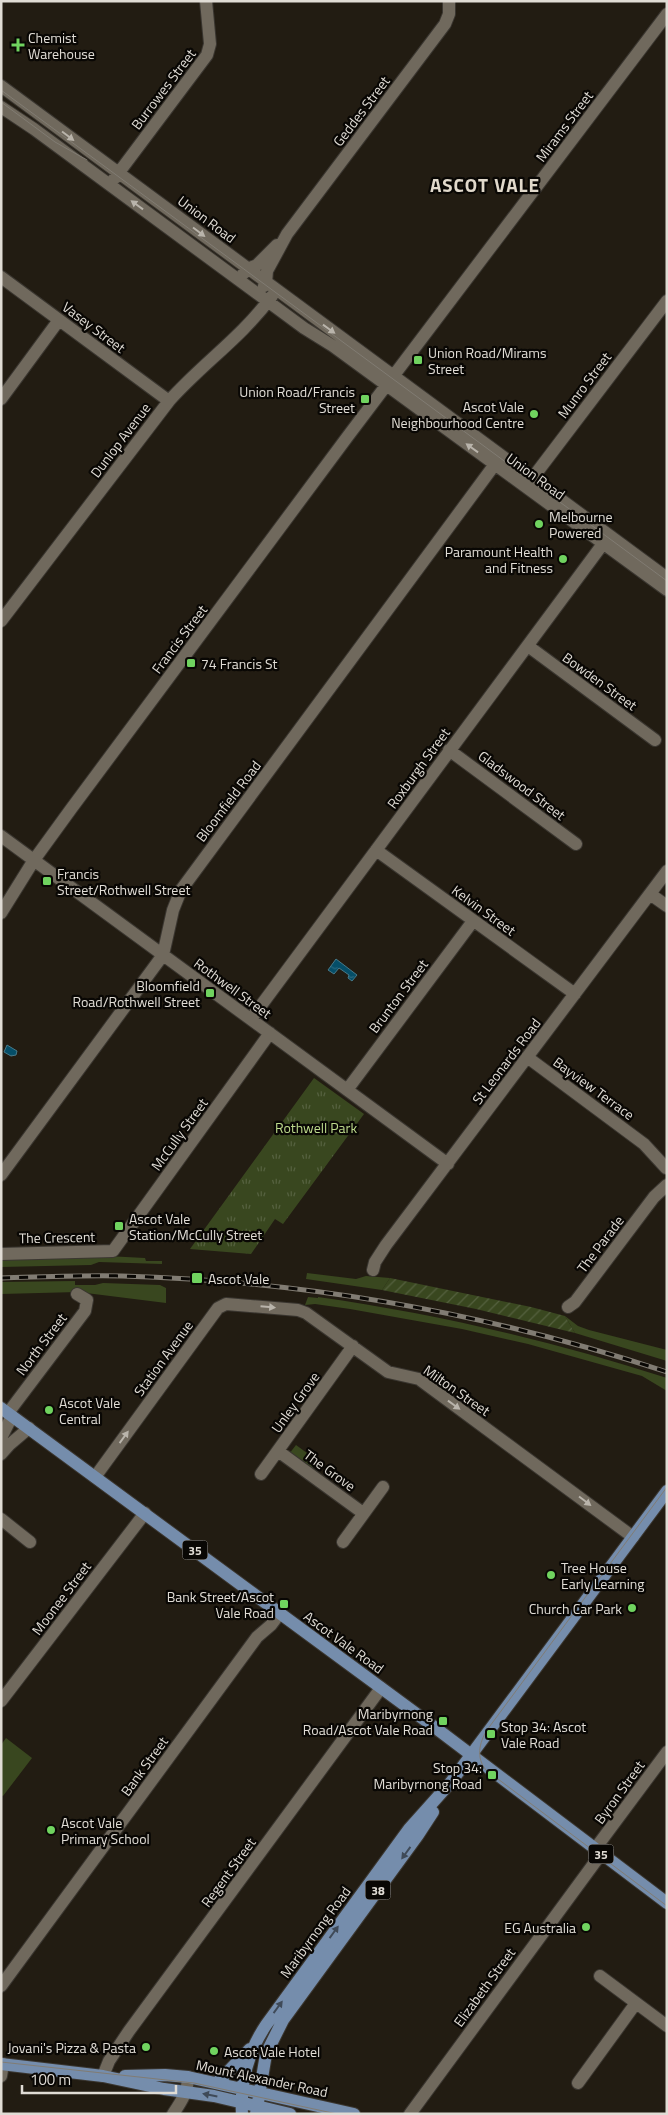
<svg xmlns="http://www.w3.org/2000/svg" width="668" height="2115" viewBox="0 0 668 2115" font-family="'Titillium Web',sans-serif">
	<defs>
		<pattern id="park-tufts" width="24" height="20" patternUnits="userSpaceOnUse" patternTransform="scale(1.25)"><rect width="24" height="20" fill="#39471f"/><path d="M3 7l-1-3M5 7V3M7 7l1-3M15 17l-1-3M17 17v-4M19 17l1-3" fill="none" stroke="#55613f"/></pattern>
		<pattern id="garden-furrows" width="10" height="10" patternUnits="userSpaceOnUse" patternTransform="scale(1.25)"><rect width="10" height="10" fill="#39471f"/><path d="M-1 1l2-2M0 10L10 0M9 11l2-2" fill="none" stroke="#55613f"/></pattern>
		<pattern id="water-ripples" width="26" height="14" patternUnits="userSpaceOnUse" patternTransform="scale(1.25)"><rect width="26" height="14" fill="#054e68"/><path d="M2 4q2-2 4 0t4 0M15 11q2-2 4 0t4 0" fill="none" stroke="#29677d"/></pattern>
	</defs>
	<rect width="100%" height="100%" fill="#221c12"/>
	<path fill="#39471f" d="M107,1256L145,1258L146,1261H162V1264L99,1262L91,1265L1,1267V1259Z
		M307,1273L356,1279L366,1276L390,1278L382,1290L306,1279Z
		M75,1281V1285H95L103,1283L160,1285L166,1288V1303L78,1292L1,1294V1282Z
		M308,1297L318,1298V1297C437,1314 553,1341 667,1378V1391L642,1376L528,1344L462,1329L350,1309L315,1304L305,1305Z
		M565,1316L578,1326L589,1330L667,1350V1361L575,1333Z
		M296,1445L318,1461L311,1470L289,1454Z
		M6,1738L32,1758L3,1796L1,1795V1745Z"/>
	<path fill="url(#park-tufts)" d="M314,1078L364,1114L283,1224L275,1219L251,1254L190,1249Z"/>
	<path fill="url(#garden-furrows)" d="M390,1278L531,1307L565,1316L575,1333L476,1309L382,1290Z"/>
	<path fill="url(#water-ripples)" stroke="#477989" d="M336,959L357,975L352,981L348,978L349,975L339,968L334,974L328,970Z
		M7,1045L17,1051L16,1055L11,1056L4,1052Z"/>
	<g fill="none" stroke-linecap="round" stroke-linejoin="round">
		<defs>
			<path id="minor" d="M1,86L667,578
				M1,107L34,129L304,328L333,346L667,590
				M114,179L207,55L210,44L206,1
				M243,274L247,269L257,265L277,245
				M1,277L169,401
				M264,286L266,283L267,271L287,234L445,24L449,14V1
				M1,399L59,320
				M528,484L667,301
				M1,621L169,401C203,363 241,338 272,296
				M528,646L655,740
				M449,750L576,844
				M1,836L448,1164
				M376,850L575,994
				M650,894L667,906
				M1,913L34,860L71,809L348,436L667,14
				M251,1019L608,537
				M527,1057L644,1144L666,1168
				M347,1090L473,921
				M1,1175L163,955L173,910L181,890L501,456
				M1,1254L113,1251L270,1033
				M373,1270L375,1262L386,1245L667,871
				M568,1307L575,1302L654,1197L667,1185
				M8,1413L85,1311L87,1300L77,1294
				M1,1438L12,1416
				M278,1451L363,1513
				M1,1454L9,1445L29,1428
				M261,1474L353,1346
				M95,1477L218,1308L226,1304L298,1310L306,1313L388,1372L419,1379L633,1537
				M1,1519L30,1542
				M343,1542L383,1487
				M1,1701L145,1513
				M595,1849L667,1752
				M600,1976L667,2026
				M1,1986L257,1637L271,1625L280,1613
				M1,2076L3,2064
				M103,2076L109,2061L129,2031L381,1688
				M578,2083L636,2003
				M173,2114C181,2102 188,2092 188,2077
				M410,2114L601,1854"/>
			<path id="major" d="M1,1408L437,1729L667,1903
				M1,2064L103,2076L164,2089L214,2096L290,2114
				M125,2076L165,2075L188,2077L354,2114
				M217,2083L250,2049
				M242,2114C240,2081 248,2052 266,2025L409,1829L451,1782L667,1491
				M256,2114L266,2054L283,2020L418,1835L433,1812"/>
		</defs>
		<use href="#minor" stroke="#3a3630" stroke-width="14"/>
		<use href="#major" stroke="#3a3630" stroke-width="14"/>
		<use href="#minor" stroke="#70695d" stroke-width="12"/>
		<use href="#major" stroke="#758dac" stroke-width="12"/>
		<path stroke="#817c73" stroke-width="1" d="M1,90L667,581
			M1,102L55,142L87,160
			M667,1487L487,1730C479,1743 476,1758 486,1770L667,1906
			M1,2062L194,2083L337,2114"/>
		<defs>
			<path id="rail" d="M1,1278C42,1277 82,1275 122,1276C307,1281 491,1314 667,1372"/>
		</defs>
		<use href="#rail" stroke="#817c73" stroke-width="5"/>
		<use href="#rail" stroke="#090704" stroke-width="3" stroke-dasharray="9" stroke-linecap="butt"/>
	</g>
	<defs><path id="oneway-solid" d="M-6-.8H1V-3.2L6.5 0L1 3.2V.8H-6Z" transform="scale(1.25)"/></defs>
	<g fill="#b9b4ab">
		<use href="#oneway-solid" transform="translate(68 136) rotate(37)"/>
		<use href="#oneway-solid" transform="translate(137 205) rotate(-144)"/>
		<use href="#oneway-solid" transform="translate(199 232) rotate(37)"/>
		<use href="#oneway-solid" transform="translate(329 329) rotate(36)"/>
		<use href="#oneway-solid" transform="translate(472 448) rotate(-144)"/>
		<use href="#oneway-solid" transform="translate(268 1307) rotate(5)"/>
		<use href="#oneway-solid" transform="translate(454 1405) rotate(36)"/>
		<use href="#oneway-solid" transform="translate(124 1437) rotate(-54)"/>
		<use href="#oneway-solid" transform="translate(585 1501) rotate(37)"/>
	</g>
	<g fill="#3f4a58">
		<use href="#oneway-solid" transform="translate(406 1853) rotate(126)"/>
		<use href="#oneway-solid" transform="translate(334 1932) rotate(-54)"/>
		<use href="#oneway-solid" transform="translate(278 2007) rotate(-54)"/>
		<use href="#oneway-solid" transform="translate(210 2095) rotate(-169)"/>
	</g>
	<g fill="#70d35f" stroke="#090704" stroke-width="2">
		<path d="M15.5 37.5h5v5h5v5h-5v5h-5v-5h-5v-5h5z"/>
		<rect x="413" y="355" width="10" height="10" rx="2.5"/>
		<rect x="360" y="394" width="10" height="10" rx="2.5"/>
		<circle cx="534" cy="414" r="5"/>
		<circle cx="539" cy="524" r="5"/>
		<circle cx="563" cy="559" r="5"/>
		<rect x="186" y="658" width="10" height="10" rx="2.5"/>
		<rect x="42" y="876" width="10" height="10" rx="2.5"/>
		<rect x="205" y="988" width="10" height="10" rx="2.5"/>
		<rect x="114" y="1221" width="10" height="10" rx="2.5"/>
		<rect x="191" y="1272" width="12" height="12" rx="2.5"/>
		<circle cx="49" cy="1410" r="5"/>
		<circle cx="551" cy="1575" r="5"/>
		<rect x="279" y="1599" width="10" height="10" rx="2.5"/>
		<circle cx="632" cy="1608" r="5"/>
		<rect x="438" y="1716" width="10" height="10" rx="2.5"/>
		<rect x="486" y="1729" width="10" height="10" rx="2.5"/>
		<rect x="487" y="1770" width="10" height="10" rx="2.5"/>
		<circle cx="51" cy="1830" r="5"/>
		<circle cx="586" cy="1927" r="5"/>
		<circle cx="146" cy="2047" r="5"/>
		<circle cx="214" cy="2051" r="5"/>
	</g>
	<g text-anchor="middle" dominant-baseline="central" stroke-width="4.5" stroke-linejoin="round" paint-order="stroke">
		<g fill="#090704" stroke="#a09c96" stroke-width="1">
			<rect x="182.5" y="1540.5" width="25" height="19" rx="4"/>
			<rect x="588.5" y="1844.5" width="25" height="19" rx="4"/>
			<rect x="365.5" y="1880.5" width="25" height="19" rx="4"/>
		</g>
		<g font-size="12" font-weight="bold" fill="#e0dcd5">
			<text x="195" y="1550">35</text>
			<text x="601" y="1854">35</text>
			<text x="378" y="1890">38</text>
		</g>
		<g font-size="14" fill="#e0dcd5" stroke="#090704" text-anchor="start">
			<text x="28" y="37">Chemist<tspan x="28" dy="16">Warehouse</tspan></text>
			<text x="428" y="352">Union Road/Mirams<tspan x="428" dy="16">Street</tspan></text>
			<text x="355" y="391" text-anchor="end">Union Road/Francis<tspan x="355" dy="16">Street</tspan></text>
			<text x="524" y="406" text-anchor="end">Ascot Vale<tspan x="524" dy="16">Neighbourhood Centre</tspan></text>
			<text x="549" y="516">Melbourne<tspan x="549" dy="16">Powered</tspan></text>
			<text x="553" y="551" text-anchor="end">Paramount Health<tspan x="553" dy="16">and Fitness</tspan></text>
			<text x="201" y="663">74 Francis St</text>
			<text x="57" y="873">Francis<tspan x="57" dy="16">Street/Rothwell Street</tspan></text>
			<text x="200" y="985" text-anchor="end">Bloomfield<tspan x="200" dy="16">Road/Rothwell Street</tspan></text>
			<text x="129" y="1218">Ascot Vale<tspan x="129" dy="16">Station/McCully Street</tspan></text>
			<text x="208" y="1278">Ascot Vale</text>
			<text x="59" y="1402">Ascot Vale<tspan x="59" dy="16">Central</tspan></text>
			<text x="561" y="1567">Tree House<tspan x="561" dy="16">Early Learning</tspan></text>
			<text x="274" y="1596" text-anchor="end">Bank Street/Ascot<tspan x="274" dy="16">Vale Road</tspan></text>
			<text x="622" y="1608" text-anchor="end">Church Car Park</text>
			<text x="433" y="1713" text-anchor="end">Maribyrnong<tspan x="433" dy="16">Road/Ascot Vale Road</tspan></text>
			<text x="501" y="1726">Stop 34: Ascot<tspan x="501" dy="16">Vale Road</tspan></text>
			<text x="482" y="1767" text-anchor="end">Stop 34:<tspan x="482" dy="16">Maribyrnong Road</tspan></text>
			<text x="61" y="1822">Ascot Vale<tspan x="61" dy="16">Primary School</tspan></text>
			<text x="576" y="1927" text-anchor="end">EG Australia</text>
			<text x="136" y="2047" text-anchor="end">Jovani's Pizza &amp; Pasta</text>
			<text x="224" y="2051">Ascot Vale Hotel</text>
		</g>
		<g font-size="14" fill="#e0dcd5" stroke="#090704">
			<text transform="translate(163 89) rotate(-53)">Burrowes Street</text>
			<text transform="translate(361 111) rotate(-53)">Geddes Street</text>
			<text transform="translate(564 126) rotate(-53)">Mirams Street</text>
			<text transform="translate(207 219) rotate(37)">Union Road</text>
			<text transform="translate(94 327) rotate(37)">Vasey Street</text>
			<text transform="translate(584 385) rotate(-53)">Munro Street</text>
			<text transform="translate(120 440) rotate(-53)">Dunlop Avenue</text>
			<text transform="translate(536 476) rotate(36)">Union Road</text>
			<text transform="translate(179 639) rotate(-53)">Francis Street</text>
			<text transform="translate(600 681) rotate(36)">Bowden Street</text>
			<text transform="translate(418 768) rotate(-54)">Roxburgh Street</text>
			<text transform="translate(522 785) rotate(37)">Gladswood Street</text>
			<text transform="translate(228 801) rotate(-53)">Bloomfield Road</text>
			<text transform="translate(484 910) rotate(36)">Kelvin Street</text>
			<text transform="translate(233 988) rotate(36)">Rothwell Street</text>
			<text transform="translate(398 996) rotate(-53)">Brunton Street</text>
			<text transform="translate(506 1061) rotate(-53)">St Leonards Road</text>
			<text transform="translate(594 1088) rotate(36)">Bayview Terrace</text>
			<text transform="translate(179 1134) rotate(-54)">McCully Street</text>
			<text transform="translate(57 1237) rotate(-1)">The Crescent</text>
			<text transform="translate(600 1244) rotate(-53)">The Parade</text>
			<text transform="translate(41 1344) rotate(-53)">North Street</text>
			<text transform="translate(163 1358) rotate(-54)">Station Avenue</text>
			<text transform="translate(457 1390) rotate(35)">Milton Street</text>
			<text transform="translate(295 1402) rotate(-54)">Unley Grove</text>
			<text transform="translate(330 1470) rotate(36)">The Grove</text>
			<text transform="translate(61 1598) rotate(-53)">Moonee Street</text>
			<text transform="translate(344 1642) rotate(36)">Ascot Vale Road</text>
			<text transform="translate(144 1766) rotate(-54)">Bank Street</text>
			<text transform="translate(619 1792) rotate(-54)">Byron Street</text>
			<text transform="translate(228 1872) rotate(-54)">Regent Street</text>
			<text transform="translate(315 1932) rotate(-54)">Maribyrnong Road</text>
			<text transform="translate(484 1987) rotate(-54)">Elizabeth Street</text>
			<text transform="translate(262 2078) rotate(12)">Mount Alexander Road</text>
		</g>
		<g font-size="14" fill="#bedb8d" stroke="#090704">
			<text x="316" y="1127">Rothwell Park</text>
		</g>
		<g font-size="19" font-weight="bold" letter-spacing="1" fill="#e1d9cb" stroke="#090704">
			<text x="485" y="184">ASCOT VALE</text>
		</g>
	</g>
	<rect width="668" height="2115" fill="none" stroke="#e0dcd5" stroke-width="5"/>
	<path d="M22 2085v8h154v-8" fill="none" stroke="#e0dcd5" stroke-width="2.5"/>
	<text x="30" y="2085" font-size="15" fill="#e0dcd5" stroke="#090704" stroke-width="4" paint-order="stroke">100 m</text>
</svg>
